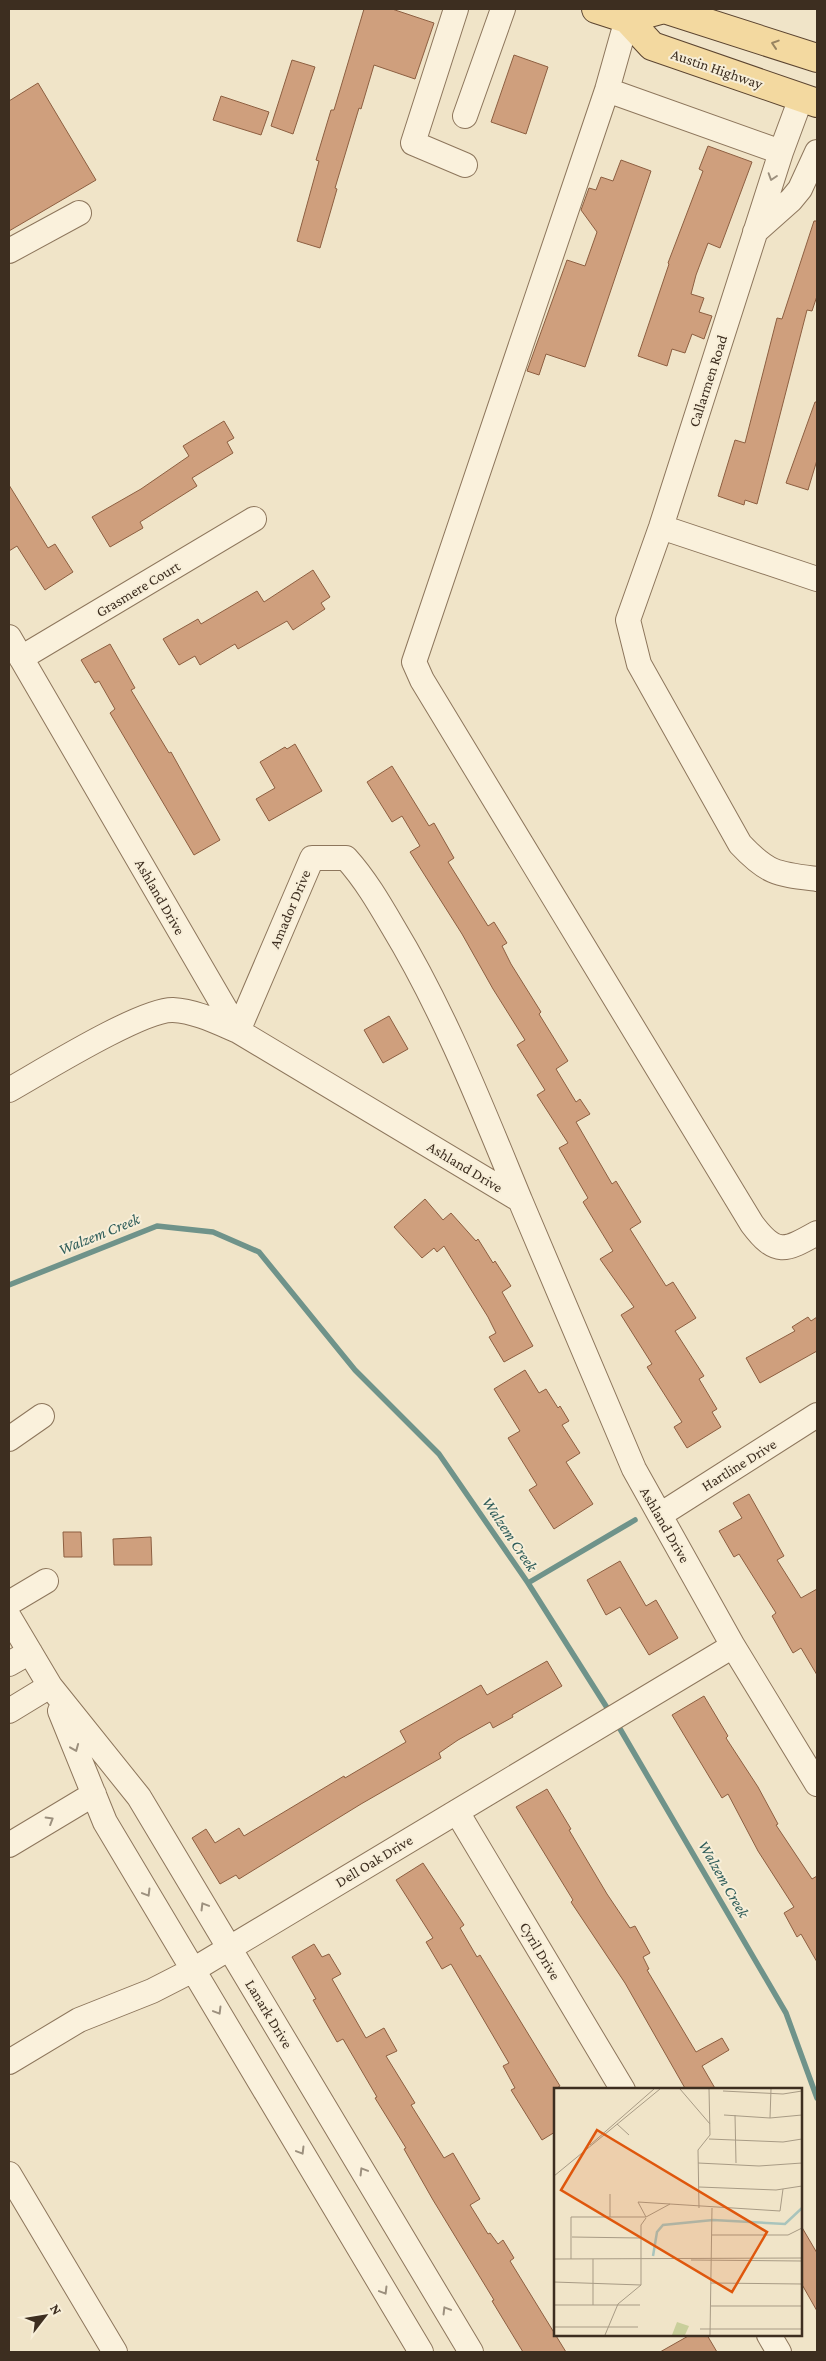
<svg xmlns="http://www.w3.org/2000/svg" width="826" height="2361" viewBox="0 0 826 2361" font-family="'Crimson Pro',serif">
	<rect width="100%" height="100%" fill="#f0e4c8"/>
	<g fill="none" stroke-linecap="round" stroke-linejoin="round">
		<path stroke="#6f938a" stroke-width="5.5" d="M9,1285L157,1226L213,1232L259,1252L355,1370L439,1454L528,1583L611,1714
			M528,1583L635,1520
			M616,1722L786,2013L817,2098"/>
	</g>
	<path fill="#cf9f7d" stroke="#8d5f41" d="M364,9H392L434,23L415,79L374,65L361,109L359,108L335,188L337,189L320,248L297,241L319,161L316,160L331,110H334Z
		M514,55L548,67L526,134L491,122Z
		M292,60L315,67L293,134L271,126Z
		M38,83L96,180L9,231V101Z
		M221,96L269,112L261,135L213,120Z
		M708,146L752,162L720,248L708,243L696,275L691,294L704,298L699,312L712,316L704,339L692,334L685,353L672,349L667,366L638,356L669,264L668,263L703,171L699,169Z
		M621,160L651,171L585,367L546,354L539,375L527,371L567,260L585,266L597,232L581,210L589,188L596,190L601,177L613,181Z
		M814,221H817V296L812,311L807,310L757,504L745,500L744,505L718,496L735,440L745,443L777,318L782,319Z
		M815,402H817V460L808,490L786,483Z
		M224,421L234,438L227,442L233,453L192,478L197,486L140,522L143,528L110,547L92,517L141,489L189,456L183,446Z
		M9,485L48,548L55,544L73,572L45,590L17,546L9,551Z
		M313,570L330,597L321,603L325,609L293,630L287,621L238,649L235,644L200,665L195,656L179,665L163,639L198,619L201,624L257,591L264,602Z
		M110,644L135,688L131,690L169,753L171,752L220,840L194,855L110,713L115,709L99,681L95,683L81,660Z
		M295,744L322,791L269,821L256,799L275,788L260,762L285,747L287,749Z
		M392,766L429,826L434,823L454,858L448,862L488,926L494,922L507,943L502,946L511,964L541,1012L539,1014L568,1061L556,1069L576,1102L580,1099L590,1114L576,1122L612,1184L616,1181L641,1222L630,1229L666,1286L673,1282L696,1318L675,1331L704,1376L699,1379L717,1409L712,1412L721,1427L687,1448L674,1427L682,1422L647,1367L652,1364L621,1315L634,1307L600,1259L613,1251L583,1202L588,1198L559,1148L568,1143L537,1095L545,1090L517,1045L525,1040L493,989L462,934L410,852L420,846L402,816L392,822L367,782Z
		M389,1016L408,1049L383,1063L364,1030Z
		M425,1199L443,1220L451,1213L476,1241L478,1239L493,1263L495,1261L511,1286L502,1292L533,1346L504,1362L489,1337L496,1333L488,1317L444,1246L437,1252L434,1248L422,1258L394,1227Z
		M808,1317L811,1321L817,1317V1351L760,1383L746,1358L795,1331L792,1327Z
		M525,1370L539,1393L546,1389L558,1408L560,1406L569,1421L562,1425L580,1453L566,1462L593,1504L554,1529L529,1490L537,1485L508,1438L520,1431L494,1389Z
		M749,1494L784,1556L777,1560L801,1598L817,1589V1675L801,1648L793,1653L772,1616L776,1613L739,1554L734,1557L719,1531L742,1518L733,1503Z
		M63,1532H81L82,1557H64Z
		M151,1537L152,1565H114L113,1539Z
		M620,1561L646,1606L656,1600L678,1638L649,1655L620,1607L606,1615L587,1580Z
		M547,1661L562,1686L512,1715L513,1717L493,1728L490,1722L458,1740L439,1753L441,1758L361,1804L239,1879L236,1875L220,1884L192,1838L206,1829L215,1843L239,1828L244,1836L344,1776L345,1778L406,1742L400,1731L481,1685L487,1695Z
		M704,1696L728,1736L726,1738L758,1787L778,1824L776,1825L812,1879L817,1876V1962L801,1934L797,1937L784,1913L794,1907L758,1851L728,1794L722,1798L672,1715Z
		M547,1789L571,1829L569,1830L607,1894L630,1928L635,1926L650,1953L643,1957L649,1969L647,1970L696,2052L722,2038L729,2050L702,2066L716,2090H686L625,1983L571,1902L573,1900L516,1807Z
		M423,1863L464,1925L460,1928L477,1957L480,1955L560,2086L555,2089V2132L542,2140L511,2090L515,2088L503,2066L509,2063L451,1964L442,1969L426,1942L433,1938L396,1880Z
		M314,1944L322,1957L329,1954L341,1974L332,1979L366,2038L384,2028L397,2051L386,2056L415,2103L411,2105L444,2158L453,2153L480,2199L470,2205L488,2234L490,2233L498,2244L503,2240L514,2258L510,2261L566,2352H523L492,2301L494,2300L433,2200L404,2149L406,2148L375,2098L377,2097L343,2039L337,2042L313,2000L316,1999L292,1957Z
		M800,2224L817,2253V2311L800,2281Z
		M690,2335H707L717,2352H660Z"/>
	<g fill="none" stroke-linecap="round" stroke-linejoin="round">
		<defs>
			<path id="minor" d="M456,9L413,143L465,165
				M627,19L607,90L414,662L422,680L752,1224C776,1256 785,1251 817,1233
				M607,90L781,152
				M801,98L781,152L661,527L628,620L639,664L740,844C768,874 777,874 817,879
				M465,116L503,9
				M755,232L791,200L800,189L817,152
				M9,251L79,213
				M661,527L817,579
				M9,637L238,1031
				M21,658L254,519
				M238,1031L312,858H346C365,879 379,903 393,927C445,1013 482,1108 520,1200
				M9,1090C41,1072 142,1009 173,1010C195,1011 217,1022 238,1031L520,1200L634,1469L733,1646L817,1784
				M9,1439L42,1416
				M660,1515L817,1415
				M9,1603L46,1581
				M9,1617L50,1686L139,1797L471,2352
				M9,1664L30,1652
				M9,1711L50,1686
				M60,1711L105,1822L421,2352
				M457,1812L623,2090
				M9,1845L94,1794
				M9,2062L79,2020L152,1991L193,1970L733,1646
				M9,2174L115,2352
				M769,2335L779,2352"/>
			<path id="major" d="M596,9L627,19L652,46L817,103
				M627,19L664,9L817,58"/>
		</defs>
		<use href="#minor" stroke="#8d765c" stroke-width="26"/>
		<use href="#major" stroke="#5b4430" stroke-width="30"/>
		<use href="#minor" stroke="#faf1dc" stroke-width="24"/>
		<use href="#major" stroke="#f3d9a0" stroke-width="28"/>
	</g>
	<defs><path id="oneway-chevron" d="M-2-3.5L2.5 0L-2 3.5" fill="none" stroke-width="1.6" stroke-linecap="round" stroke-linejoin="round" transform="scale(1.25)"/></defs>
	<use stroke="#988460" href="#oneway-chevron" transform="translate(775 44) rotate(-162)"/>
	<g stroke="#9c907e">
		<use href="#oneway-chevron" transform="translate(772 177) rotate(108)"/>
		<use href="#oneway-chevron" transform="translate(75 1748) rotate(68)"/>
		<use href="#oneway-chevron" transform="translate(50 1820) rotate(-31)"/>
		<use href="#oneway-chevron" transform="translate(147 1893) rotate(59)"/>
		<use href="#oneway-chevron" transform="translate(204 1906) rotate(-121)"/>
		<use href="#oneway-chevron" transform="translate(218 2011) rotate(59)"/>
		<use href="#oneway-chevron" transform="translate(301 2151) rotate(59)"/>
		<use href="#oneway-chevron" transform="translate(363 2171) rotate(-121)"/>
		<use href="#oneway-chevron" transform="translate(384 2291) rotate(59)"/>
		<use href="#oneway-chevron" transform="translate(446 2310) rotate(-121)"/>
	</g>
	<g text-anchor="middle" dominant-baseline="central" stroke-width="4" stroke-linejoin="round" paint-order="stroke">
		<g font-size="15" fill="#3d2e20" stroke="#f7eed8">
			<text transform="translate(717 69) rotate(19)">Austin Highway</text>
			<text transform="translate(708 381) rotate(-72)">Callarmen Road</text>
			<text transform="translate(138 589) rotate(-31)">Grasmere Court</text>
			<text transform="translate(160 897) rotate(60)">Ashland Drive</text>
			<text transform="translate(290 909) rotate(-67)">Amador Drive</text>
			<text transform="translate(465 1167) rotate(31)">Ashland Drive</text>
			<text transform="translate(739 1465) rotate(-32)">Hartline Drive</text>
			<text transform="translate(665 1525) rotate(60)">Ashland Drive</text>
			<text transform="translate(374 1861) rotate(-31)">Dell Oak Drive</text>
			<text transform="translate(540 1951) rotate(59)">Cyril Drive</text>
			<text transform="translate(269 2014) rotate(59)">Lanark Drive</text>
		</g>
		<g font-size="16" font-style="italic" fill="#2f5d5a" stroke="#f7eed8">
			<text transform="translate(99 1234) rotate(-22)">Walzem Creek</text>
			<text transform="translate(510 1534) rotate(56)">Walzem Creek</text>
			<text transform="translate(724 1879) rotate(60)">Walzem Creek</text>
		</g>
	</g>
	<g transform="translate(554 2088)">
		<rect width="248" height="248" fill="#f0e4c8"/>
		<path d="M123,234L135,238L131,247H118Z" fill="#c9cf9b"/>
		<path fill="none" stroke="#a9c4bc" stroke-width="2.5" d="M99,168L103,144L109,137L159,132L231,136L248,120"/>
		<path fill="none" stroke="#a89b85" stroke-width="1" d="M126,1L156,36M169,3L229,6L248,3M170,27L216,30L248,27M181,27L182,75M216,30L217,1M63,36L75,47M155,51L229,54L248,51M36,57L100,1M144,75L205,78L248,75M0,88L106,1M145,99L222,102L248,98M145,120L144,62L156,47L155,1M56,129V106M92,129L84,114L116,116M158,147H234L248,140M18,149L86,150M0,171L248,170M17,171V129H92L116,116L226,123L229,101M137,172L248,173M0,194L87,197M157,195L248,196M87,197V137L92,130M0,217H86M39,217V171M157,218H248M0,239H84M146,241H248M51,247L64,216L87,197M156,247L158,120"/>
		<path fill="#df570d" fill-opacity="0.15" stroke="#df570d" stroke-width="2.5" d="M43,42L213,144L178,204L7,102Z"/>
		<rect width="248" height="248" fill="none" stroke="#3d2e20" stroke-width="2.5"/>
	</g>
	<rect width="826" height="2361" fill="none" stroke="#3d2e20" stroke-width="20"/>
	<g transform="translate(45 2316) rotate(59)" stroke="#f7eed8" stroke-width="4" paint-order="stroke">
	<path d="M0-4L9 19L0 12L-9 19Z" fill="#3d2e20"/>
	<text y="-8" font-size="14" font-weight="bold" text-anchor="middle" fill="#3d2e20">N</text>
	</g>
</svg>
